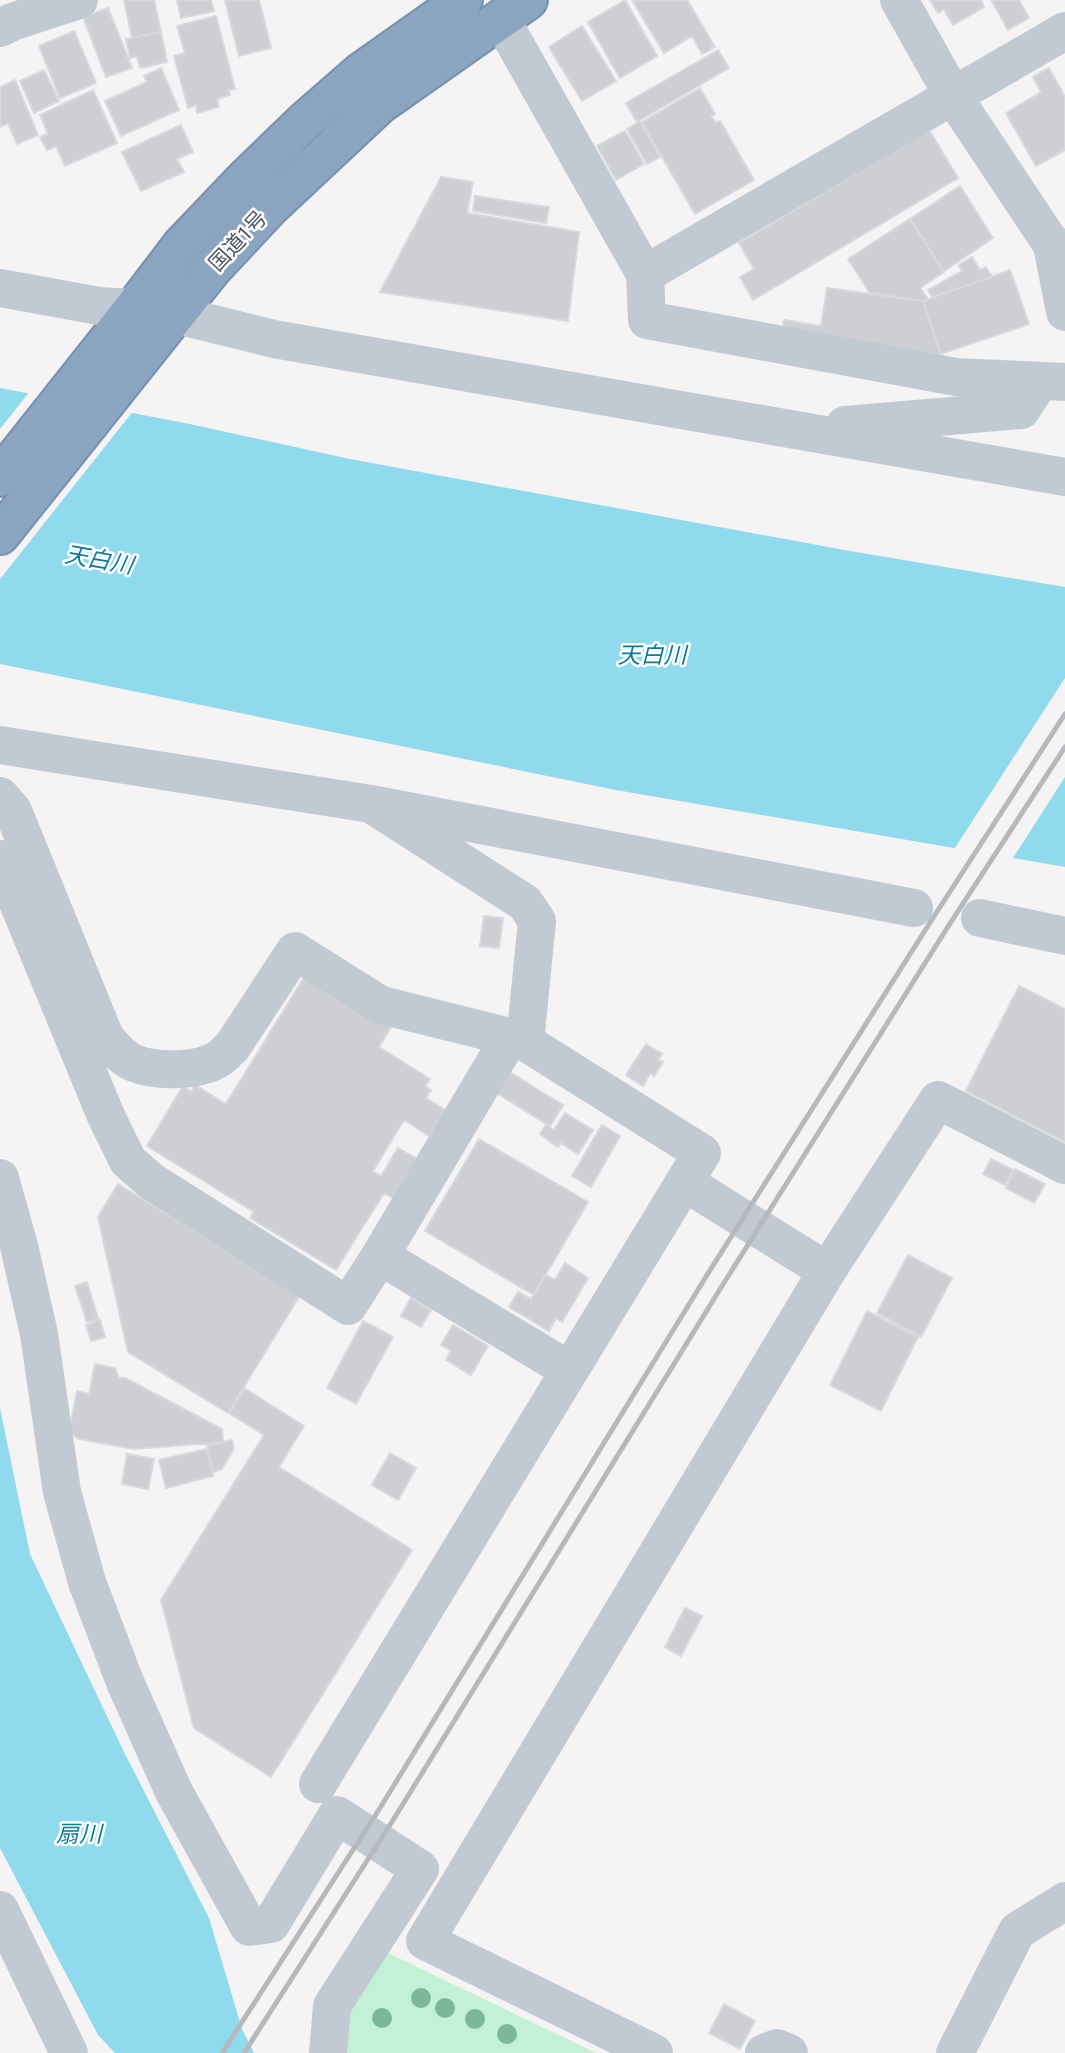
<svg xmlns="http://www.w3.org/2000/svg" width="1065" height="2053" viewBox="0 0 1065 2053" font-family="'Roboto Condensed','Noto Sans JP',sans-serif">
	<rect width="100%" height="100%" fill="#f5f3f3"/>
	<path fill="#c3f1d5" d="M382,1950L596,2053H340L341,2016Z"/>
	<path fill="#90daee" d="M0,388L185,423L350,459L850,551L1065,587V867L616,790L0,664Z
		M0,1408L30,1554L124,1752L209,1918L242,2029L254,2053H115L98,2035L0,1848Z"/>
	<path fill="#f5f3f3" d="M31,390L134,410L0,579V429Z
		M1065,678V777L1011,861L953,851Z"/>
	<path fill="#cdcfd5" stroke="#d7d9de" stroke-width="2" d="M124,0H154L161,32L132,38Z
		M177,0H211L214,11L181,18Z
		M225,0H259L271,48L239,56Z
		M625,0L657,56L620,78L588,22Z
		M632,0H687L715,47L702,54L692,36L664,53Z
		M930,0H981L984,7L953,25L944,9L938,13Z
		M991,0H1019L1029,18L1008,30Z
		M108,8L132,68L106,77L83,17Z
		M216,16L235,89L229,90L230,95L217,99L219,107L197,113L196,105L188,108L174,56L185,53L177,26Z
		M582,26L616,81L582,101L549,47Z
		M74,31L96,83L60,98L39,46Z
		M161,32L167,62L140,68L137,56L130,58L126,39Z
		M718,50L729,68L637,122L626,103Z
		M161,68L179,110L121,136L105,101L147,82L144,76Z
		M1049,68L1065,97V150L1036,166L1006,113L1041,92L1033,77Z
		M44,70L59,101L34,113L20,81Z
		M15,80L38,135L17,144L8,123L0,127V87Z
		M700,88L715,114L711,116L716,123L720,121L754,180L695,214L642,122Z
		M93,90L117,143L65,166L56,146L47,150L40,137L48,133L40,115Z
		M640,121L660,157L647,164L627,129Z
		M181,125L193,152L177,159L184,172L141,191L122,152Z
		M929,130L958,178L753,300L740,277L754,269L739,243Z
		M625,131L644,164L616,180L597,146Z
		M441,177L473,182L467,213L579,232L568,321L380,292Z
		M960,186L993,238L944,271L910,219Z
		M475,196L549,207L546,223L473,211Z
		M910,219L944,272L920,288L928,299L923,301L870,293L848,259Z
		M972,257L980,270L986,267L992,277L932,297L928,290L962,271L959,265Z
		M1010,270L1029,324L941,354L923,301Z
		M827,288L923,301L941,354V359L782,335L784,320L821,326Z
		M484,916L503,918L499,948L480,946Z
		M308,971L393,1023L379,1047L430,1079L425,1086L431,1090L426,1098L445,1110L429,1136L404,1120L373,1171L381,1176L398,1148L417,1159L393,1198L384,1193L336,1270L250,1218L254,1212L147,1146L183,1086L191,1092L195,1085L226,1104Z
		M1019,986L1065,1009V1142L966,1091Z
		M646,1044L662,1054L658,1060L663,1062L654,1076L650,1073L643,1086L626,1075Z
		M503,1068L563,1105L550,1126L490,1089Z
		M565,1113L593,1130L578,1154L561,1143L558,1147L540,1134L546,1125L554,1130Z
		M602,1125L620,1136L591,1187L572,1176Z
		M479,1139L588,1202L534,1295L425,1231Z
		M991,1159L1013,1170L1005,1185L983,1174Z
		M1015,1169L1045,1184L1034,1203L1006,1188Z
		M118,1184L300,1295L228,1413L128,1352L98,1217Z
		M908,1255L952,1278L921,1337L877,1313Z
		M565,1263L588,1278L562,1322L556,1318L549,1331L509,1307L518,1292L531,1299L546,1275L555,1280Z
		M87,1282L98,1319L87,1322L75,1286Z
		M411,1298L431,1310L421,1327L401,1316Z
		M867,1311L918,1337L881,1411L830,1385Z
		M100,1320L105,1337L91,1341L86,1325Z
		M363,1321L393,1337L356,1404L327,1388Z
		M453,1325L488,1346L471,1375L446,1360L451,1351L441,1345Z
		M95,1364L115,1368L119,1378H125L222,1429L223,1442L134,1449L79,1439L69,1432L77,1391L89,1394Z
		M244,1388L304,1426L279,1467L412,1550L271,1777L194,1728L161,1600L264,1435L229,1413Z
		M232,1440L234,1448L222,1469L213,1472L207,1446Z
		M207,1449L213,1476L166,1488L159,1460Z
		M390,1453L416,1468L398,1500L372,1485Z
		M127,1454L154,1459L148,1489L122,1484Z
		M685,1608L702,1616L681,1656L665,1647Z
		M724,2004L755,2021L740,2049L709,2033Z"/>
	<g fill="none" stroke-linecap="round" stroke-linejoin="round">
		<defs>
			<path id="highway" d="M0,477L134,308L182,245L246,178L305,121L360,73L463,0
				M0,535L212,269L270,207L380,104L528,0"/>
		</defs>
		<use href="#highway" stroke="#7690ad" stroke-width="42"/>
		<path stroke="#c1cad2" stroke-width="38" d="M899,0L953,96L1052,245L1065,248
			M501,19L645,274L647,320L956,377L1065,382
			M0,28L12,22L79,0
			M1052,245L1065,312
			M645,274L1065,31
			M0,288L99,306L134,308
			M177,315L274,339L1065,477
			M845,425L1021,410L1040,381
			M0,745L371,804L914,908
			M0,796L13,811L105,1037C113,1047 122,1058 134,1063C156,1072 199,1072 220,1058C224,1055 228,1050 232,1047L295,951L381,1005L510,1037L525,1042
			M0,859L106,1116L128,1161L151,1181L348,1306L380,1256L569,1370
			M980,918L1065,936
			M0,1178L19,1246L39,1334L62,1492L87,1582L125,1682L174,1792L249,1927L271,1924L337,1815L420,1869L332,2006L328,2053
			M684,1182L827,1271
			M380,1256L510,1037
			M318,1784L702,1153L525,1042L537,921L525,903L371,804
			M0,1910L69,2053
			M654,2053L425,1941L827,1271L938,1100L1065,1165
			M764,2053L777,2048L789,2053
			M955,2053L1017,1931L1065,1901"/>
		<use href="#highway" stroke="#8ba5c1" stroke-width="38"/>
		<path stroke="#b5b8bd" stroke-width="5" d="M222,2053L380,1808L707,1275L931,921L1065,714
			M244,2053L395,1817L722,1286L949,925L1065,747"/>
	</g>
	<g fill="#7bb799">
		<circle cx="421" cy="1998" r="10"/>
		<circle cx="445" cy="2008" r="10"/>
		<circle cx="382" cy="2018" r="10"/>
		<circle cx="475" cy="2019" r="10"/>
		<circle cx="507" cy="2034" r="10"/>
	</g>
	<g text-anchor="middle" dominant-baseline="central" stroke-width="5" stroke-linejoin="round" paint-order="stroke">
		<g font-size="21" fill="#4a5661" stroke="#fff">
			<text transform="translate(238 241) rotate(-47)">国道1号</text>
		</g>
		<g font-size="23" font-style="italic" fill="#0c7c9b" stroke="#fff">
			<text transform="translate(99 560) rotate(10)">天白川</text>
			<text x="652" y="655">天白川</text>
			<text x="79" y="1834">扇川</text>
		</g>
	</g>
</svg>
